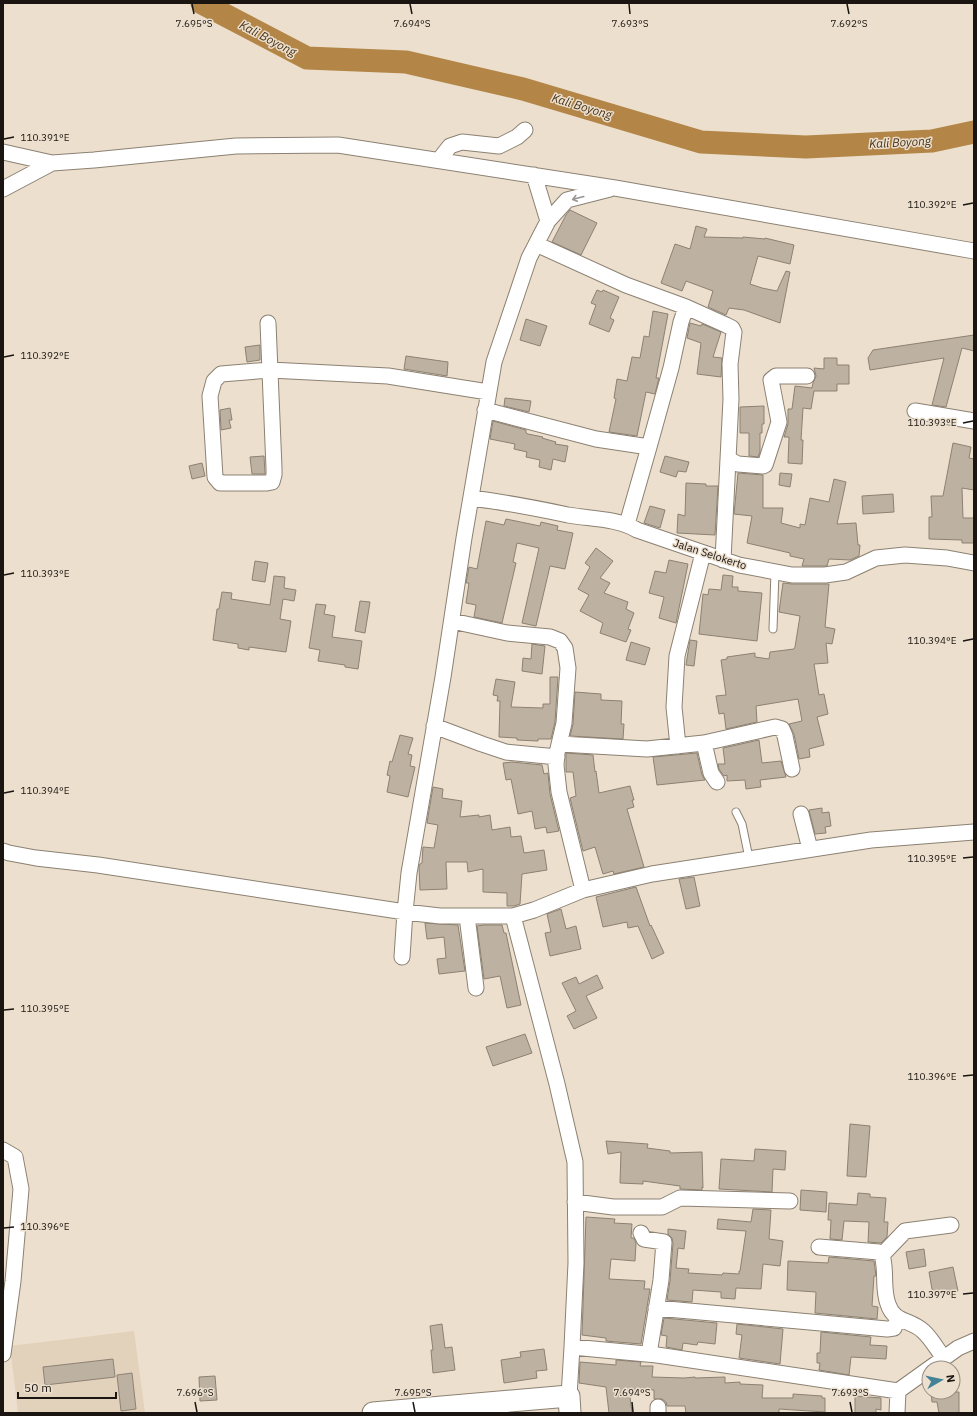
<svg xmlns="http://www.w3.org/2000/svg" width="977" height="1416" viewBox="0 0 977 1416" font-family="'IBM Plex Sans',sans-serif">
	<rect width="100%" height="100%" fill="#ecdfce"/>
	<path fill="#e2d1bb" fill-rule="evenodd" d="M134,1331L145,1413H18L10,1346ZM113,1359L115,1377L45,1385L43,1367ZM132,1373L136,1409L121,1411L117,1375Z"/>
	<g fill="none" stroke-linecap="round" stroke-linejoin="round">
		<path stroke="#b38647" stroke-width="23" d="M202,3L307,58L406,62L523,89L701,142L806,147L932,141L974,132"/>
	</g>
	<path fill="#bdb1a1" stroke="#8d8173" d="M570,210L597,223L581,255L552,242L566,215Z
		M696,226L707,229L704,237L743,238V237L765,239V238L794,245L790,264L758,256L750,284L762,288L777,291L786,271L790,272L780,323L744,310L729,308L726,315L708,307L713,291L686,281L682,291L661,283L675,244L690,249Z
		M597,290L602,292L603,290L619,297L610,318L614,320L609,332L589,324L596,305L591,303Z
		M653,311L668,314L656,378H659L655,394L646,392L637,436L609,432L616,399L614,398L617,379L627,381L632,357L640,358L644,336L649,337Z
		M526,319L547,326L540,346L520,340Z
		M690,323L701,326L702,324L721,332L713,357L722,358L721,377L697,374L701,343L687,338Z
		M974,335V351L962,348L946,407L932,405L944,358L870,370L868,358L873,350Z
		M260,345V360L247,362L245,347Z
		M406,356L448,362L447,376L404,369Z
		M824,358H837V365H849V384H837V391H814L811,409L803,408L801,440H803L802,464L788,463L789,437H784L788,424V409H792L795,386L812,388L813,383L816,376L814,368L824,369Z
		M505,398L531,401L529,412L504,406Z
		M764,406V424H762V433H760V452L758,457L749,456V433H740V407Z
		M230,408L232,420H229L231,428L221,430L220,410Z
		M493,421L526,430V433L528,434L543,437L542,438L556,442L555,444L568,446L565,462L553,459L551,470L539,467L540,460L526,457L527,452L514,449L515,444L490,439Z
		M953,443L971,447L969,458L974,459V490L962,488L963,518H974V543H962V540L929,539V517H932L931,496H943Z
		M264,456L265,474H252L250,457Z
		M665,456L689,462L686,472L678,471L676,477L660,472Z
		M202,463L205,476L192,479L189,466Z
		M738,473L763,475V508H783L781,523L800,528V524L805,525L810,498L829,502L834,479L846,482L837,524L856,523L858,545H860L859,556L850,560L829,559L827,566H802L804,559L790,556V553L747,543L752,516L734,514Z
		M780,473L792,474L790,487L779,485Z
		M686,483L706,484V486H718L715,535L677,533L678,514L685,516Z
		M893,494L894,512L863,514L862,496Z
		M650,506L665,510L660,528L644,523Z
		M506,519L540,526L541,522L558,526L557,530L573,533L565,569L550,566L536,626L522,623L539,548L517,543L513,562L516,563L502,623L474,617L476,605L466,603L469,583H466L469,567L477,569L486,521L504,525Z
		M596,548L613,561L600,578L610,583L604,593L628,602L626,609L634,613L628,629L631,630L626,642L600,633L603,623L580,611L589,595L578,589L590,567L585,563Z
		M669,560L688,564L676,623L659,618L664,597L649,593L655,571L666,573Z
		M255,561L268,563L265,582L252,580Z
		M723,575L733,576L732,587H738V591L762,593L757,641L699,634L703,594L708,595L709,589L721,590Z
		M274,576L285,577L284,588L296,590L294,601L283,599L280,619L291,621L286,652L249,647V650L238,648V644L213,640L217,609H219L222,592L232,593L231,599L270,605Z
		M783,583L792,584H829L825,627L835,629L832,644L826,643L828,663L814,664L819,695L824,694L828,714L817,717L824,745L809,749L810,757L799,759L794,734L789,724L802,721L798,699L756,706L757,722L726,729L724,713L719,714L716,696L726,695L721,660L727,659V657L755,653V657L769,659L770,652L794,649L795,647L800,616L779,612Z
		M360,601L370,602L365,633L355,631Z
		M316,604L326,605L324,614L335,616L332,637L362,641L358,669L345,667V665L318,661L320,650L309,648Z
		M690,640L697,641L694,666L686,665Z
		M631,642L650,648L645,665L626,660Z
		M532,644L545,646L542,674L522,671L523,658L531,659Z
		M550,677H558L555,722L551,739H538V741L517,740V738L499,737L500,701H497L498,696L493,695L496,679L515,682L511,707L543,708V704H550Z
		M575,692L601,694V700L622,701L621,724H624L623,739L570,736L573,724Z
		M400,735L413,738L408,754L412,755L410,766L415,767L408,797L387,792L390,776L387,775L390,761L392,762Z
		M759,740L762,763L781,761L786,777L760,780L761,787L746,789L745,780L727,781V775L724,776L719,769L718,764H725L723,748Z
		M566,753L593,755L595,772L596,771L599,793L630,786L634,800H632L634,807L627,809L644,867L614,874L613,871L603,874L595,847L583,851L570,798L576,796L573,772H566Z
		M697,753L702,775L705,780L657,785L653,757Z
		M512,762L542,765L544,774L548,773L550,794L559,831L547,833L546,827L535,829L532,811L518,814L511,779L506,780L503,763Z
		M433,787L443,789L442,798L462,801L460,817L479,815V817L490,815L492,830L510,827L511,837L521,836L524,853L544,850L547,870L522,874L520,904L514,906H507V893L483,892V869L468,872L467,862H446L447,889L420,890L419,866L420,864L422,863L423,847L434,848L438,825L427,823Z
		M822,808V813L829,812L831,826L825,827L826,833L815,834L809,810Z
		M694,877L700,906L686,909L679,879Z
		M636,887L650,926L651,925L664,953L652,959L638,926L628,928L627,922L603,927L596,897Z
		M561,909L566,929L576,926L581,949L550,956L545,933L551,932L547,914Z
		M425,923L458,925L465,971L439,974L437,959L446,958L444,937L427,939Z
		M484,925H502L504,933H506L521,1005L507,1008L500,976L484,979L477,926Z
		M597,975L603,988L586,996L597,1018L574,1029L567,1016L576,1011L562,983L576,977L579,984Z
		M525,1034L532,1053L493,1066L486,1047Z
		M850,1124L870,1126L866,1177L847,1176Z
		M606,1141L648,1144L647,1148L670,1151V1153L702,1152L703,1188L702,1187V1190L680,1189V1186L643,1181V1184L620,1183L621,1152L608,1154Z
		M755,1149L786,1151L785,1170L773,1169L772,1192L719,1189L721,1159L754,1161Z
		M801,1190L827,1192L826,1212L800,1210Z
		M858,1193L870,1194V1197L886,1198L884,1222H888L887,1237L881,1243L868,1242L869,1222L844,1221L842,1240L830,1239L831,1220H828L829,1203L857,1205Z
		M753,1209L771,1210L769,1239L783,1241L780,1266L763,1264L761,1289L736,1288L735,1299L721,1298V1292L693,1290L692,1302L667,1300L670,1281L673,1243L672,1238L668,1234V1229L686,1231L684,1249L678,1248L676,1268L689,1269L688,1273L722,1275L723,1273L739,1274V1271H740L746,1231L717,1229L718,1219L751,1222Z
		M586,1217L615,1219L614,1223L632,1224L631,1238H634L636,1243L635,1261L611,1259L609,1279L645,1281L644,1289H650L641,1344L606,1341V1338L582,1335Z
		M924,1249L926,1266L909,1269L906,1252Z
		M829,1257L874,1261L876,1276H874L872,1306L878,1307L877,1319L815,1313L816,1292L787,1290L788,1261L828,1263Z
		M953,1267L958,1291L933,1295L929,1272Z
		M664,1318L717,1323L715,1344L698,1342L697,1345L683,1343L682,1350L666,1347L667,1336L661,1335Z
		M442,1324L445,1348L452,1347L455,1370L433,1373L431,1350H433L430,1326Z
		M737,1324L783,1329L780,1364L739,1358L742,1335L736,1334Z
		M821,1332L871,1337L870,1345L887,1346L886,1359L851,1357L849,1375L819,1370L820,1363H817V1353H820Z
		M544,1349L547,1370L536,1371L537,1378L504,1383L501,1360L521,1357L520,1352Z
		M113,1359L115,1377L45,1385L43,1367Z
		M616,1360L641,1362L640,1366H653L652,1377L684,1378L695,1377V1378L725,1377V1383L740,1382V1384L763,1385L762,1398H793V1394L822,1396V1398H825V1412L779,1409V1413H686L685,1406H667L666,1402L662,1399H654V1390L629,1389L632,1413H609L606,1387L579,1383L580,1362L616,1365Z
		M132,1373L136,1409L121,1411L117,1375Z
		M215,1376L217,1400L200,1401L199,1377Z
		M931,1392H959V1413H939L937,1402H932Z
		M855,1396L881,1398V1410L876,1409V1413H855Z"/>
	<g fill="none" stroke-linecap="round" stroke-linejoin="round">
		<defs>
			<path id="service" d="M773,629L775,572
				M736,812L742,824L749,858"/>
			<path id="minor" d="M3,152L52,163L94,160L236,146L338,145L615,188L974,251
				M439,160L450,146L462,142L499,146L517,137L525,130
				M534,175L548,221
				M3,189L52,163
				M686,307L726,325L732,328L734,332L730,364L731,399L723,560
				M268,323L274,468V475L272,482L267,483H220L215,477L210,396L214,381L221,374L270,370L388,376L488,392
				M485,410L596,439L649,447L671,368L681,322L686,307L626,285L536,244
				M915,411L974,421
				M728,459L738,464L763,466L765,465L779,422L771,380L776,376H807
				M471,498C503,502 535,508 568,515C590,519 617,518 637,530L739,565L792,575H825L846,572L876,558L905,555L947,558L974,563
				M627,524L649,447
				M452,621L507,633L550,637L560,641L565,648L568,668L564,723L557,753L556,765L559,792L583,890
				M434,726L482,744L506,752L557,757
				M704,743L711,773L717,782
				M560,744L647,749L704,743L775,727L782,729L785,736L792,769
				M678,746L674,707L677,656L703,553
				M801,814L810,849
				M3,851L9,853L36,858L98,865L405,912L440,916H513L557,1084L575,1162L576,1263L572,1347
				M467,916L476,988
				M513,916L534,910L583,890L652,874L871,840L974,832
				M402,957L405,912L409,873L443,677L464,538L494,362L529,258L548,221L567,200L610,189
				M3,1150L15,1157L21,1189L13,1281L3,1354
				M575,1202L613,1207H662L680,1198L790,1201
				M641,1233L644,1239L664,1242L661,1280L649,1354
				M819,1247L879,1252L882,1255C887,1271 882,1288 888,1304C894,1323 910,1319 923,1331C931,1338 937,1349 943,1357
				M882,1255L905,1231L951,1225
				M656,1308L887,1329L894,1328L898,1318
				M569,1396L572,1347L657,1355L898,1391L958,1348L974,1341
				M658,1407V1413
				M897,1413L898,1391"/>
			<path id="secondary" d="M373,1413L569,1396L570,1413"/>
		</defs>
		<use href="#service" stroke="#8c8172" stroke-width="9"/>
		<use href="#minor" stroke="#8c8172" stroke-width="17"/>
		<use href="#secondary" stroke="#8c8172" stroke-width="23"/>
		<use href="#service" stroke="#fff" stroke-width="7"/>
		<use href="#minor" stroke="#fff" stroke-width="15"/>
		<use href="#secondary" stroke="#fff" stroke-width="21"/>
	</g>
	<defs><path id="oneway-shaft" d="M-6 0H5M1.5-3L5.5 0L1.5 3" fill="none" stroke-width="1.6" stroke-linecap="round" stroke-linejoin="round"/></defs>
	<use stroke="#989693" href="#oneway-shaft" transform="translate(578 198) rotate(165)"/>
	<path fill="none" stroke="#1a1510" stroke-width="1.5" d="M192,4L194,14M410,4L412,14M629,4L630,14M847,4L849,14M4,139L14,137M963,205L973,203M4,357L14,355M963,423L973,421M4,575L14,573M963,641L973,639M4,793L14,791M963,858L973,857M4,1010L14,1009M963,1076L973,1075M4,1228L14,1227M963,1294L973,1293M195,1402L197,1412M413,1402L415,1412M632,1402L633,1412M850,1402L852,1412"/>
	<g text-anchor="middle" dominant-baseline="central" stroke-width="3" stroke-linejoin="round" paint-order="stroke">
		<g font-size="11" fill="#1a1510" stroke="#ecdfce">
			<text transform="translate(710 554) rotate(18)">Jalan Selokerto</text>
		</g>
		<g font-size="12" font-style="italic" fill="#453115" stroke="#ecdfce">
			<text transform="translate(268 38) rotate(28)">Kali Boyong</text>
			<text transform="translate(582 106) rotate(17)">Kali Boyong</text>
			<text transform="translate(900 142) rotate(-3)">Kali Boyong</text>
		</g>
	</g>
	<g font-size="10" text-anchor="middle" fill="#1a1510" stroke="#ecdfce" stroke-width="3" stroke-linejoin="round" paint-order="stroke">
		<text x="194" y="27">7.695°S</text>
		<text x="412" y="27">7.694°S</text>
		<text x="849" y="27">7.692°S</text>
		<text x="630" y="27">7.693°S</text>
		<text x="45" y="141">110.391°E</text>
		<text x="932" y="208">110.392°E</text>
		<text x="45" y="359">110.392°E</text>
		<text x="932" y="426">110.393°E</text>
		<text x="45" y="577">110.393°E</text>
		<text x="932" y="644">110.394°E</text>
		<text x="45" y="794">110.394°E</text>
		<text x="932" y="862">110.395°E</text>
		<text x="45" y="1012">110.395°E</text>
		<text x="932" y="1080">110.396°E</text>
		<text x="45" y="1230">110.396°E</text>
		<text x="932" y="1298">110.397°E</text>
		<text x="195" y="1396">7.696°S</text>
		<text x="413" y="1396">7.695°S</text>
		<text x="632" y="1396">7.694°S</text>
		<text x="850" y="1396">7.693°S</text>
	</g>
	<rect width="977" height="1416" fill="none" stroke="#1a1510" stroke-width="8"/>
	<g transform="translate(941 1380) rotate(81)"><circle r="19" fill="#ecdfce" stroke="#988e82"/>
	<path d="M0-3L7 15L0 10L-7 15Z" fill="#448298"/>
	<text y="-6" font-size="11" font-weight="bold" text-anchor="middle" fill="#1a1510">N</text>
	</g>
	<path d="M18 1392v6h98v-6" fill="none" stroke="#1a1510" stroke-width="2"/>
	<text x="24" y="1392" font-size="12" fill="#1a1510" stroke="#ecdfce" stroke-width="3" paint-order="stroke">50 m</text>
</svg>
